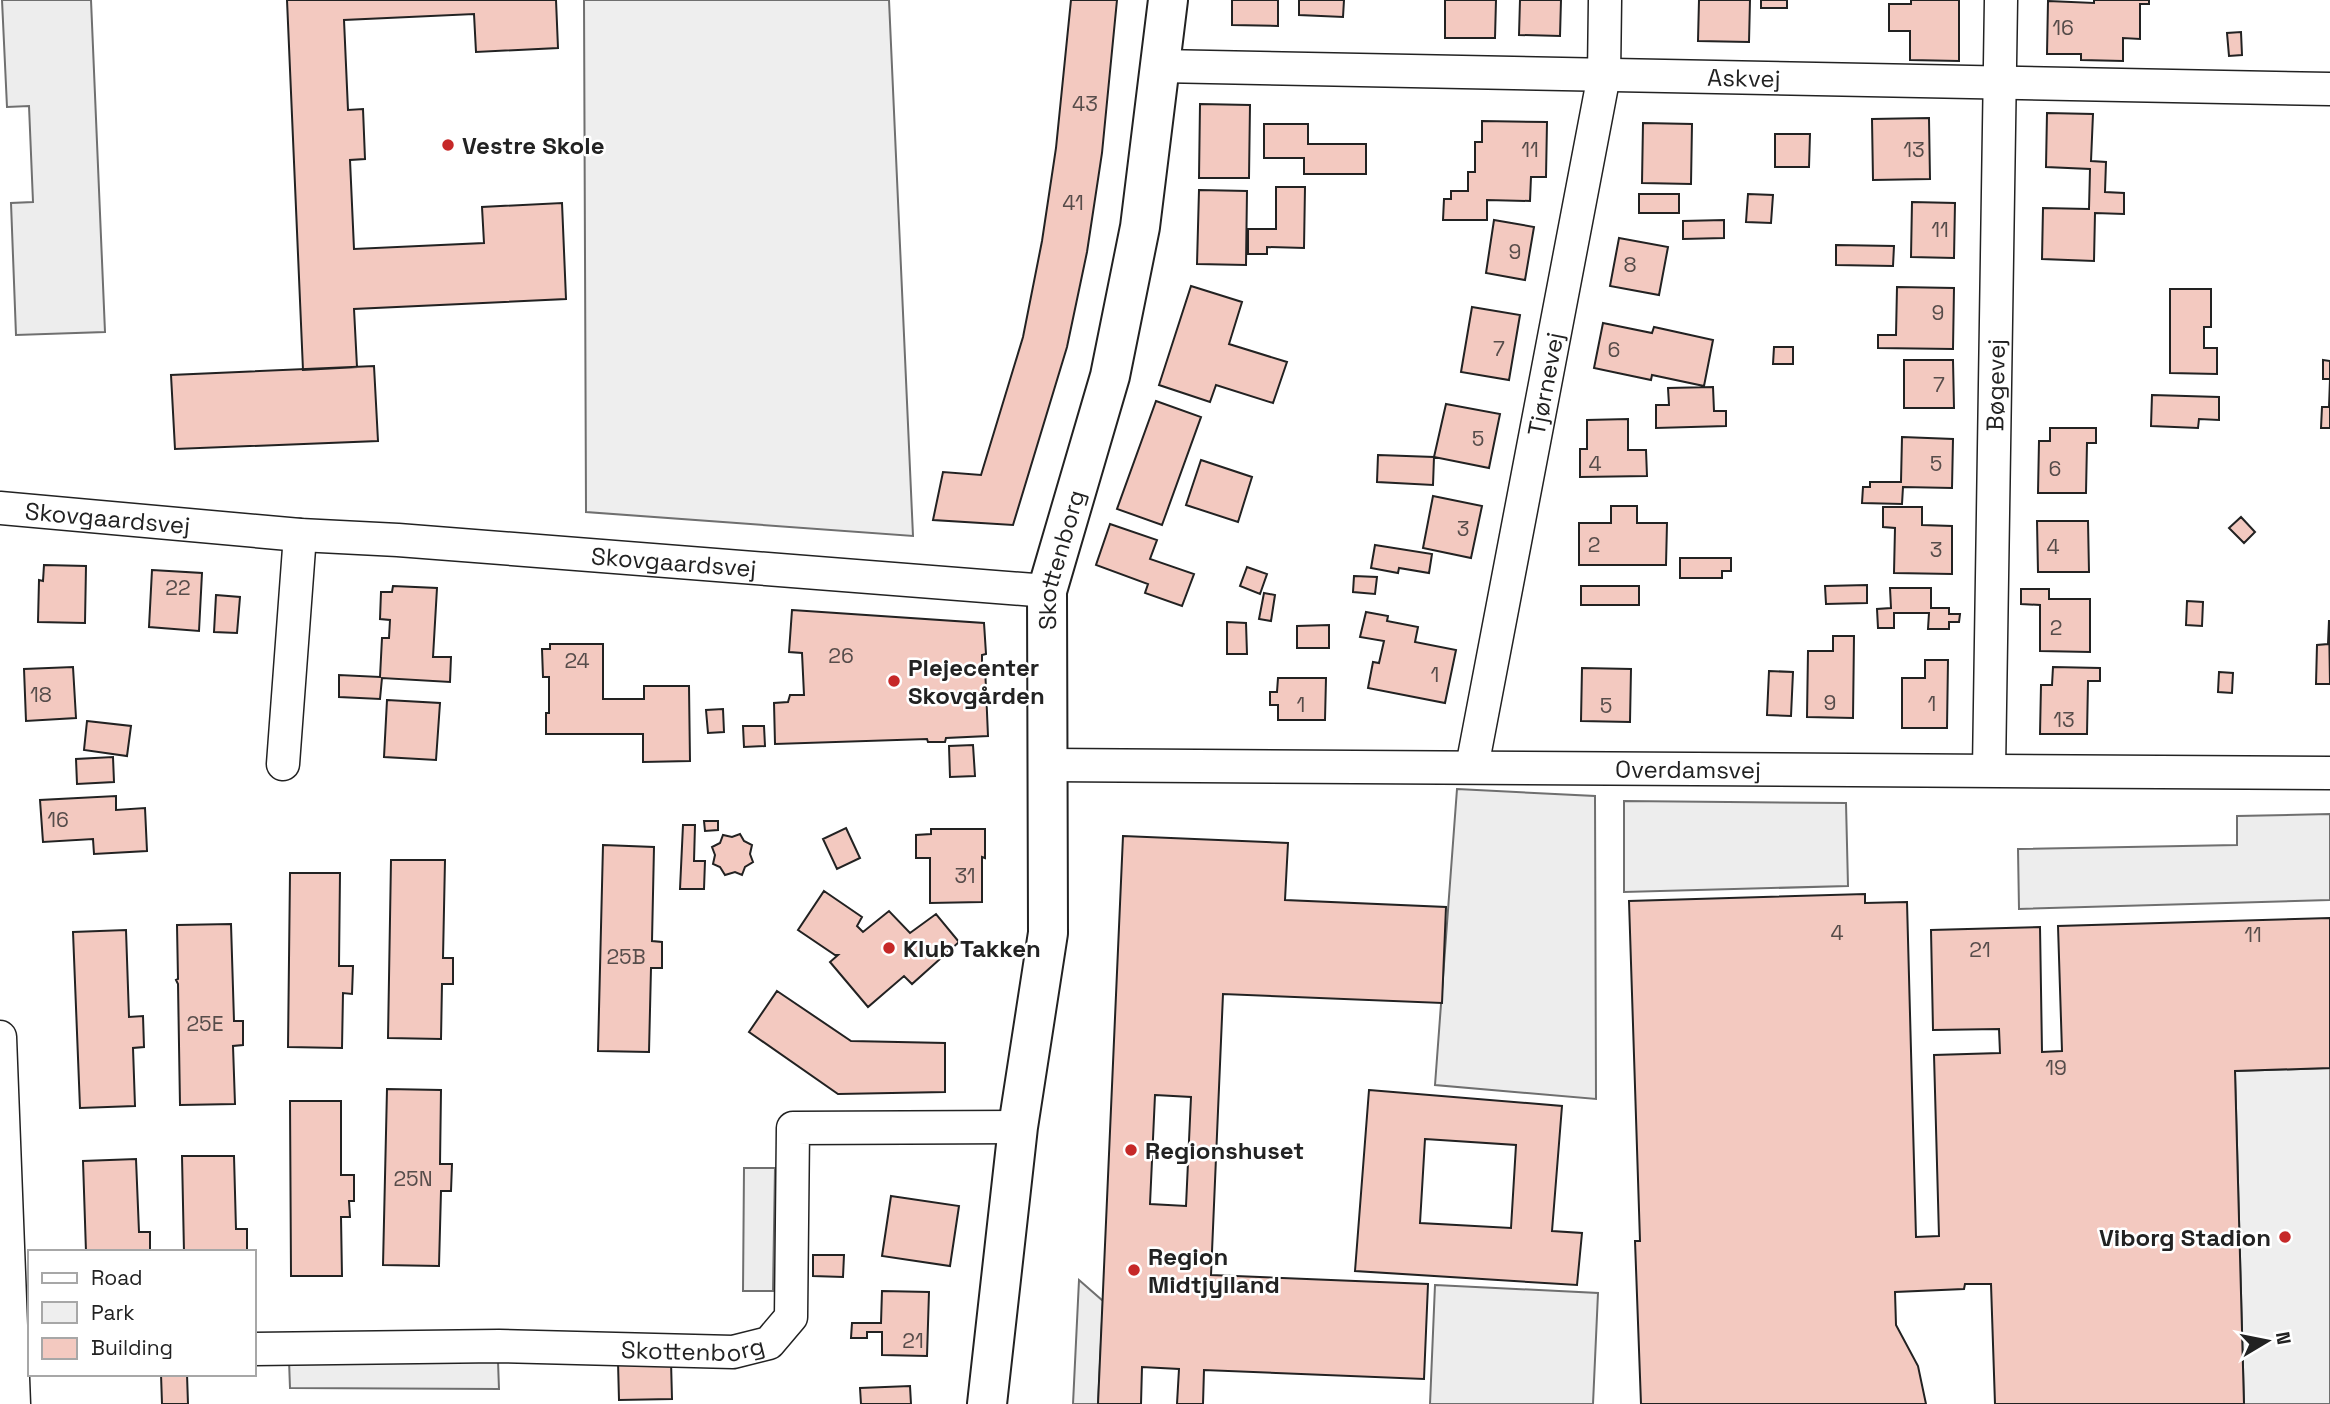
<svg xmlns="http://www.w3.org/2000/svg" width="2330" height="1404" viewBox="0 0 2330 1404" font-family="'Space Grotesk',sans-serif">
	<rect width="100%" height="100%" fill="#fff"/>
	<path fill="#eee" stroke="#6f6f6f" stroke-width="2" d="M584,0H889L913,536L586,512Z
		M2330,1068V1404H2244L2235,1071Z"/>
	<path fill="#ededed" stroke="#6f6f6f" stroke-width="2" d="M2,0H91L105,332L16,335L11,203L33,202L29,106L7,107Z
		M1457,789L1595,796L1596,1099L1435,1085Z
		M1624,801L1846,803L1848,886L1624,892Z
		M2330,814V900L2019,909L2018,849L2237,845V816Z
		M744,1168H775L773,1291H743Z
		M1079,1280L1103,1301L1098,1404H1073Z
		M1435,1285L1598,1293L1593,1404H1430Z
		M289,1360L498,1361L499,1389L290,1388Z"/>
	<path fill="#f3c9c0" stroke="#222" stroke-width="2" fill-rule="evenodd" d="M287,0H556L558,48L476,52L474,14L344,20L348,110L363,109L365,159L350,160L354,249L484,243L482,207L562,203L566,299L354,309L357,367L303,370Z
		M1071,0H1117L1102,153L1087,252L1067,347L1013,525L933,520L943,472L981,475L1023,337L1042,241L1056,148Z
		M1232,0H1278V26L1232,25Z
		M1299,0H1344L1343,17L1299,15Z
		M1445,0H1496L1495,38H1445Z
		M1520,0H1561L1560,36L1519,35Z
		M1699,0H1750L1749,42L1698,41Z
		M1761,0H1787V8H1761Z
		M1911,0H1959V61L1910,60V31H1889V4H1911Z
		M2094,0H2149V4H2140V39L2123,38V61L2081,60V54H2047L2048,1L2094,3Z
		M2241,32L2242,55L2229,56L2227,33Z
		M1200,104L1250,105L1249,178H1199Z
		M2047,113L2093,114L2091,161L2106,162L2105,192L2124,193V214L2095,213L2094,261L2042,259L2043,208L2089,209L2090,169L2046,167Z
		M1929,118L1930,179L1873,180L1872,119Z
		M1482,121L1547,122L1546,177H1531L1530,201L1487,200V220H1443L1444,199H1451V191H1468V172H1475V142H1482Z
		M1643,123L1692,124L1691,184L1642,183Z
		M1264,124H1308V144H1366V174H1304V158H1264Z
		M1775,134H1810L1809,167H1775Z
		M1276,187H1305L1304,248L1267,247V254H1248V229H1276Z
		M1199,190L1247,191L1246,265L1197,264Z
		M1639,194H1679V213H1639Z
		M1748,194L1773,195L1771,223L1746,222Z
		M1912,202L1955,203L1954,258L1911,257Z
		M1494,220L1534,227L1525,280L1486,273Z
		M1724,220V238L1683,239V221Z
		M1619,238L1668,247L1659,295L1610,286Z
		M1836,245L1894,246L1893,266L1836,265Z
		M1191,286L1242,302L1229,344L1287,362L1273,403L1216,385L1210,402L1159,385Z
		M1897,287L1954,288L1953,349L1878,348V335H1896Z
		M2170,289H2211V327H2204V348H2217V374L2170,373Z
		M1472,307L1520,315L1509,380L1461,372Z
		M1603,323L1652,333L1654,327L1713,340L1704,386L1652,375L1651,380L1594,368Z
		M1774,347H1793V364H1773Z
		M1904,360H1953L1954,408H1904Z
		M2323,360L2330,361V428H2321L2322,407H2329L2330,379H2323Z
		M374,366L378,441L175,449L171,375Z
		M1713,387L1714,411H1726V426L1656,428V405H1669L1668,388Z
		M2152,395L2219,397V420L2199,419L2198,428L2151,426Z
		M1156,401L1201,417L1162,525L1117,509Z
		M1446,404L1500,414L1489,468L1434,457Z
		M1628,419V450H1646L1647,476L1580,477V449H1587V420Z
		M2050,428H2096V443H2087L2086,493H2038L2039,441H2050Z
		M1902,437L1953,439L1952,488L1903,487L1902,504L1862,503L1863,487H1870V482H1901Z
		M1378,455L1434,457L1433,485L1377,482Z
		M1201,460L1252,477L1238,522L1186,505Z
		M1433,496L1482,506L1471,558L1423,548Z
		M1611,506H1637V523H1667L1666,565H1579V523H1611Z
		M1883,507H1922V525L1952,526V574L1894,573L1895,528L1883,527Z
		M2241,517L2255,532L2244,543L2229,528Z
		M2037,521H2088L2089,572H2038Z
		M1110,524L1157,540L1150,559L1194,574L1182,606L1145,593L1148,584L1096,565Z
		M1375,545L1432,554L1429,573L1399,568L1398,573L1371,568Z
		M1680,558H1731V571H1722V578H1680Z
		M44,565L86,566L85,623L38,622L39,580L43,581Z
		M1247,567L1267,574L1260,594L1240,586Z
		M152,570L202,573L199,631L149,627Z
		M1354,576L1377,577L1375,594L1353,592Z
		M1867,585V603L1826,604L1825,586Z
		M393,586L437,588L433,657H451L450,682L382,678L380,699L339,697V675L380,677L382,638H389L390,620L380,619L381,592H392Z
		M1581,586H1639V605H1581Z
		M1890,588H1931V608H1949V614H1960L1959,622H1949V629H1928L1929,613H1894V628H1878L1877,609L1891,608Z
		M2021,589H2049V599H2090V652L2040,651V605L2021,604Z
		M1264,593L1275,595L1271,621L1259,619Z
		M216,595L240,597L237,633L214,632Z
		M2187,601L2203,602L2202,626L2186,625Z
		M792,610L984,623L986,654L982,655V665L985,666L988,736L946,738L945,742H928L927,739L775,744L774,703L788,702L790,695H804L802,653L789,652Z
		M1366,612L1388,616L1387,621L1418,627L1415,642L1456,650L1445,703L1368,688L1373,662L1379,663L1384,641L1360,637Z
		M2329,620L2330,684H2316L2317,645L2328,644Z
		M1227,622L1246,623L1247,654H1227Z
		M1329,625V648H1297V626Z
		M1833,636H1854L1853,718L1807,717L1808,651H1833Z
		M550,644H603V699H644V686H689L690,761L643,762V734H546V713H549V677H543L542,649H550Z
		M1925,660H1948L1947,728H1902V678H1925Z
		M73,667L76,718L26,721L24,669Z
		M2053,667L2100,668V681H2088L2087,734H2040L2041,685H2052Z
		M1582,668L1631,669L1630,722L1581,721Z
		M1769,671L1793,672L1791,716L1767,715Z
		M2219,672L2233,673L2232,693L2218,692Z
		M1278,678H1326L1325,720H1278V705H1270V692H1277Z
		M387,700L440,703L436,760L384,757Z
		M723,709L724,732L708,733L706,710Z
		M87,721L131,726L127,756L84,750Z
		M743,726H764L765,746L744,747Z
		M973,745L975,776L950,777L949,746Z
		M113,757L114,782L77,784L76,759Z
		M116,796V810L145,808L147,851L94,854L93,839L43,842L40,800Z
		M704,821H718V830L705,831Z
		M683,825H695L694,861H705L704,889H680Z
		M846,828L860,858L837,869L823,839Z
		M931,829H985V858L982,857V902L930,903V858H916V835L931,834Z
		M740,834L744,841L752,845L750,854L753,862L745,867L742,875L735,872L725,875L720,867L713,864L715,855L712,847L720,843L723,835L732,837Z
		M1123,836L1288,843L1285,900L1446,907L1442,1003L1223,994L1211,1275L1428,1284L1424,1379L1204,1370L1203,1404H1177L1179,1369L1142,1367L1141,1404H1098ZM1155,1095L1191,1097L1186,1206L1150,1204Z
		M603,845L654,847L652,941L662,942V968H651L649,1052L598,1051Z
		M391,860H445L443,958H453V984H442L441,1039L388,1038Z
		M290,873H340L339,966H353L352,994L343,993L342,1048L288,1047Z
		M824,891L862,917L857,926L863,932L889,911L910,933L936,914L959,942L912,984L904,976L868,1007L830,962L838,955H835L798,930Z
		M1865,894V903L1907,902L1916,1237L1939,1236L1934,1055L2000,1053L1999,1029L1933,1030L1931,930L2040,927L2042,1052L2062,1051L2058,926L2330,918V1068L2235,1071L2244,1404H1995L1991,1284H1965L1964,1289L1895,1292L1896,1325L1918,1366L1926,1404H1641L1635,1241H1640L1629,901Z
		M231,924L234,1021H243V1045L233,1046L235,1104L180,1105L178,984L176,980L178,979L177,925Z
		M126,930L129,1017L143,1016L144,1047L133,1048L135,1106L80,1108L73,932Z
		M777,991L851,1041L945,1043V1092L838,1094L749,1032Z
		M387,1089L441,1090L440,1164H452L451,1191H441L439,1266L383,1265Z
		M1369,1090L1562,1106L1552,1231L1582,1233L1577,1285L1355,1271ZM1425,1139L1516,1145L1511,1228L1420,1223Z
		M290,1101H341V1175H354V1201H349L350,1217H341L342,1276H291Z
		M182,1156H234L236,1229H247V1252H184Z
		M136,1159L139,1232H150V1252H86L83,1161Z
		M891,1196L959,1206L950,1266L882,1256Z
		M813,1255H844L843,1277L813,1276Z
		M882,1291L929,1292L927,1356L882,1355V1332H867V1338H851L852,1323H881Z
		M671,1361L672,1399L619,1400L618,1362Z
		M161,1374H187L188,1404H162Z
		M910,1386L911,1404H861L860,1388Z"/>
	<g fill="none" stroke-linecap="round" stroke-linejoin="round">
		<defs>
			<g id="street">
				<path id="s1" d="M1160,66L2330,89"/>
				<path id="s2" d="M0,508L300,535L398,540L1047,591"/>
				<path d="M283,764L300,535"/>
				<path id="s3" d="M1048,765L2330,773"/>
				<path id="s4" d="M1472,767L1604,75L1605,0"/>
				<path id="s5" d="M1989,770L2001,0"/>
				<path d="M0,1037L14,1404"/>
				<path id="s6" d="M254,1349L499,1346L733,1352L769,1343L791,1317L793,1128L1018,1127"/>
			</g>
			<g id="secondary">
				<path id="s7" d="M987,1404L1018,1127L1048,933L1047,591L1110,376L1140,227L1168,0"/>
			</g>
		</defs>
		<use href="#street" stroke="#222" stroke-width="35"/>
		<use href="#secondary" stroke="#222" stroke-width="42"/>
		<use href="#street" stroke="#fff" stroke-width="32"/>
		<use href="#secondary" stroke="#fff" stroke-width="38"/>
	</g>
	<g fill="#c62828" stroke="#fff" stroke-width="2.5">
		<circle cx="448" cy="145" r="7"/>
		<circle cx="894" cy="681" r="7"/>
		<circle cx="889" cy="948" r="7"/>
		<circle cx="1131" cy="1150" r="7"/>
		<circle cx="2285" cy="1237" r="7"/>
		<circle cx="1134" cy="1270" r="7"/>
	</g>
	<g text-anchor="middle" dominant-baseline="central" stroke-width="5" stroke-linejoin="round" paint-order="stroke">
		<g font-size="21" fill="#564c4a">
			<text x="2063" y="27">16</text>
			<text x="1085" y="103">43</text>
			<text x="1530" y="149">11</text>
			<text x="1914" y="149">13</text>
			<text x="1073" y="202">41</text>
			<text x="1940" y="229">11</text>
			<text x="1515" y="251">9</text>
			<text x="1630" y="264">8</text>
			<text x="1938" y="312">9</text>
			<text x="1499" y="348">7</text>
			<text x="1614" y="349">6</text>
			<text x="1939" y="384">7</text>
			<text x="1478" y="438">5</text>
			<text x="1595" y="463">4</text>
			<text x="1936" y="463">5</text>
			<text x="2055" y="468">6</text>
			<text x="1463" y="528">3</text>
			<text x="1594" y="544">2</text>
			<text x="2053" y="546">4</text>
			<text x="1936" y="549">3</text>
			<text x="178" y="587">22</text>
			<text x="2056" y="627">2</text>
			<text x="841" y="655">26</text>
			<text x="577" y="660">24</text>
			<text x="1435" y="674">1</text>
			<text x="41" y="694">18</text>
			<text x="1830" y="702">9</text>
			<text x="1932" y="703">1</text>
			<text x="1301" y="704">1</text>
			<text x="1606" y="705">5</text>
			<text x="2064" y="719">13</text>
			<text x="58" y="819">16</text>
			<text x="965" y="875">31</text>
			<text x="1837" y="932">4</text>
			<text x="2253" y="934">11</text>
			<text x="1980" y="949">21</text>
			<text x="626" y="956">25B</text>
			<text x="205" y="1023">25E</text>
			<text x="2056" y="1067">19</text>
			<text x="413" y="1178">25N</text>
			<text x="913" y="1340">21</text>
		</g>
		<g font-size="24" fill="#222" stroke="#fff">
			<text stroke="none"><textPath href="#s1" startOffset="584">Askvej</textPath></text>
			<text stroke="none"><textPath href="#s4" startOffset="390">Tjørnevej</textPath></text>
			<text stroke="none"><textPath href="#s5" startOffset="385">Bøgevej</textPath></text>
			<text stroke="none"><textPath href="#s2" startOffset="108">Skovgaardsvej</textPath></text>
			<text stroke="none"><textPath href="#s7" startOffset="850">Skottenborg</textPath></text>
			<text stroke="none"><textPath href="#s2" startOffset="676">Skovgaardsvej</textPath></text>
			<text stroke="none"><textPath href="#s3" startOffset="640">Overdamsvej</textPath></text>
			<text stroke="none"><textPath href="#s6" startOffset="439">Skottenborg</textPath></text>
		</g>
		<g font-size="24" font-weight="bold" fill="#222" stroke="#fff" text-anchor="start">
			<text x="462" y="145">Vestre Skole</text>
			<text x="908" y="667">Plejecenter<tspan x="908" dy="28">Skovgården</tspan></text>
			<text x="903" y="948">Klub Takken</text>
			<text x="1145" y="1150">Regionshuset</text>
			<text x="2271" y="1237" text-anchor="end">Viborg Stadion</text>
			<text x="1148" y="1256">Region<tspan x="1148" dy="28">Midtjylland</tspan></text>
		</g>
	</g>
	<rect x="28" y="1250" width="228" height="126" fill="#ffffff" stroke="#a7a7a7" stroke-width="2"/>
	<rect x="42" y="1273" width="35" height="10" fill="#ffffff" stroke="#a7a7a7" stroke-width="2"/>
	<text x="91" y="1285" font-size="21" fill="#222222">Road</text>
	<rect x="42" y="1302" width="35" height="21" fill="#eeeeee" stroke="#a7a7a7" stroke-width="2"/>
	<text x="91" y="1320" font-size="21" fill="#222222">Park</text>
	<rect x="42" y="1338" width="35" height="21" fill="#f3c9c0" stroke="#a7a7a7" stroke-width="2"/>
	<text x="91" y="1355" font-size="21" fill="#222222">Building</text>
	<g transform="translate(2267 1341) rotate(80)" stroke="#ffffff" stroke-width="5" paint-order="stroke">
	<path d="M0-5L12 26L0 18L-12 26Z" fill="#222222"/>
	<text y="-10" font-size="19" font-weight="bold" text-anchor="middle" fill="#222222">N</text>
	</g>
</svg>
